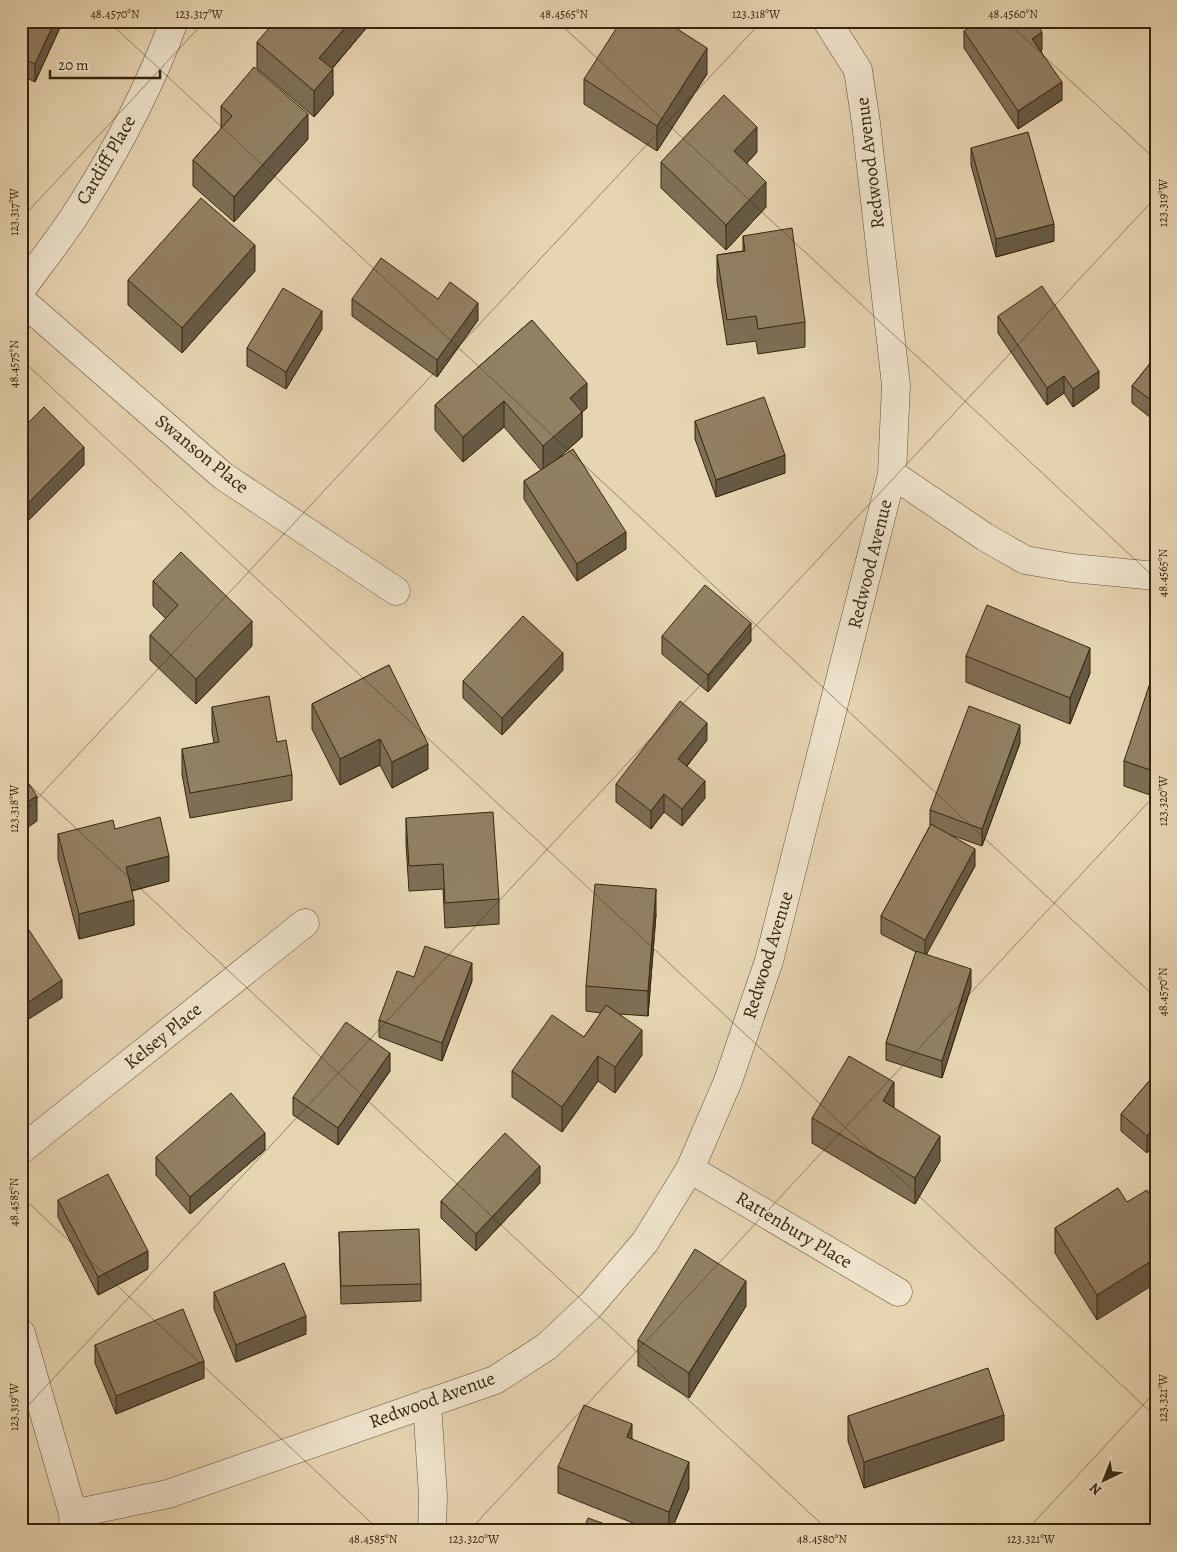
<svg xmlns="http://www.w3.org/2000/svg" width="1177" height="1552" viewBox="0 0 1177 1552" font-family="Alegreya,serif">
	<rect width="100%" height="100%" fill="#e7d5b2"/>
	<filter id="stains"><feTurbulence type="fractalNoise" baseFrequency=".004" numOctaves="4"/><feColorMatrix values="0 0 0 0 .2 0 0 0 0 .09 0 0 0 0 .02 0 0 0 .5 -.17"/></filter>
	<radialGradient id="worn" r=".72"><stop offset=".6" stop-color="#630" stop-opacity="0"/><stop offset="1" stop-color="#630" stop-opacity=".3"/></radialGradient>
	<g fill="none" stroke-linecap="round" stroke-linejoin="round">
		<defs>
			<path id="street" d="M21,290C41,262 63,235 81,206C117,149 151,84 174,21
				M21,300L223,476L396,591
				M892,474L985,537L1025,560L1072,568L1156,576
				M21,1150L305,923
				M690,1169L898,1292
				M21,1333L73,1514L74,1531
				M427,1403L433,1496L432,1531
				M73,1514L168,1494L495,1380L546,1347L591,1305L645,1242L690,1169L728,1081L769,961L892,474L896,385L866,123L858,70L827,21"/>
		</defs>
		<use href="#street" stroke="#625036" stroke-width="29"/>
		<use href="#street" stroke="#efe4cd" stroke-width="28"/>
	</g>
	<path fill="#7e6e55" stroke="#36240d" d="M21,21H63L35,82L21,75Z
		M368,21V26L332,69L333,95L314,117L257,68V42Z
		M597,21H611L606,28Z
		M964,31L1042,50L1041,51L1062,100L1018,129L964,48Z
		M707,74L657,151L584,104V79Z
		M221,106L308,139L234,222L193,186V160L221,129Z
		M971,148L1054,241L996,257L971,165Z
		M757,152L747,163L766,207L726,250L661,188V162Z
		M743,236L805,322V347L758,354L756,341L727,345L717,281V255L743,251Z
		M255,271L182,353L128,305V280Z
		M352,299H438L478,320L437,377L352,316Z
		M998,316L1099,388L1073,407L1064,393L1047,405L998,333Z
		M532,320L587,408L582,412V437L555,461L626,549L577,581L524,499V481L541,470L504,427L463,462L435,430V405Z
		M322,329L286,389L247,366V348Z
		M1156,356V422L1132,403V386Z
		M695,421L785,473L716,497L695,439Z
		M153,581L252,646L196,704L150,660V635L166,619L153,606Z
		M662,636L751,641L708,692L662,654Z
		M966,656L1090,673L1070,724L966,682Z
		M389,665L428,769L392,788L380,765L340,785L312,729V704Z
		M563,670L502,735L463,698V681Z
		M1156,685V797L1124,786V761Z
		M212,707L277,742L292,775V800L190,818L182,774V749L214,743L212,732Z
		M707,740L687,766L705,798L682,826L664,812L651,829L616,802V784Z
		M1020,743L982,846L948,834L975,866L926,954L971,987L942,1078L886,1060V1043L916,952L881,934V916L930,826V810Z
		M406,818L499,899V924L445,928L443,889L409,891L406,844Z
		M115,829L169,881L132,891L134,925L79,939L58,859V834Z
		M656,914L648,1016L620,1014L642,1055L615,1093L598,1081L562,1132L512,1097V1071L584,1037L601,1013L586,1011V986Z
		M414,977L472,981L442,1061L379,1037V1020Z
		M390,1071L338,1145L293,1115V1097Z
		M1156,1073L1147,1153L1121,1131V1114Z
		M894,1108L940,1161L915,1204L812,1143V1118Z
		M265,1150L190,1214L156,1175V1157Z
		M540,1183L476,1251L441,1218V1201Z
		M1118,1188L1097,1320L1055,1253V1228Z
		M58,1200L148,1269L98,1295L58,1217Z
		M339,1232L421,1284V1301L341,1304Z
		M214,1292L306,1334L236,1362L214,1309Z
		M746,1306L689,1398L638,1366V1340Z
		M95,1345L204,1378L116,1414L95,1363Z
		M848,1416L1004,1440L864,1488L848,1441Z
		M558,1467L689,1488L671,1531H653L558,1493Z"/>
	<path fill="#665a45" stroke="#36240d" d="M55,21H63L35,82V64Z
		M351,21H368V26L319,84V58Z
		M606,21H611L606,28Z
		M1042,32V50L1032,56V39Z
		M707,48V74L657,151V126Z
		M333,69V95L314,117V91Z
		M1062,82V100L1018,129V111Z
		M308,114V139L234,222V197Z
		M757,127V152L734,177V151Z
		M766,182V207L726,250V225Z
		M1054,224V241L996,257V239Z
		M255,245V271L182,353V328Z
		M478,303V320L437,377V360Z
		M322,311V329L286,389V372Z
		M1099,371V388L1073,407V389Z
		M1064,376V393L1047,405V388Z
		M587,383V408L582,412V437L543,472V446L570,398Z
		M504,401V427L463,462V437Z
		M84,447V465L21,528V510Z
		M785,455V473L716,497V480Z
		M626,532V549L577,581V564Z
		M252,621V646L196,704V679Z
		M751,623V641L708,692V675Z
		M1090,648V673L1070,724V698Z
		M563,653V670L502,735V718Z
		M707,723V740L678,777V759Z
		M1020,725V743L982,846V829Z
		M380,739V765L340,785V759Z
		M428,744V769L392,788V762Z
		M705,781V798L682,826V809Z
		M664,794V812L651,829V811Z
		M37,796V821L21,832V806Z
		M975,849V866L925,957V940Z
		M169,856V881L126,892V867Z
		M656,889V914L648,1016V991Z
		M134,900V925L79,939V914Z
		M472,963V981L442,1061V1043Z
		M971,969V987L942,1078V1061Z
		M62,980V998L21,1024V1007Z
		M642,1030V1055L615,1093V1067Z
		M390,1053V1071L338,1145V1128Z
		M598,1056V1081L562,1132V1107Z
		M894,1082V1108L883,1101Z
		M1156,1125V1143L1147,1153V1136Z
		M265,1133V1150L190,1214V1197Z
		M940,1136V1161L915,1204V1178Z
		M540,1166V1183L476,1251V1234Z
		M148,1251V1269L98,1295V1277Z
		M1156,1258V1283L1097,1320V1295Z
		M746,1281V1306L689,1398V1373Z
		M306,1316V1334L236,1362V1345Z
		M204,1361V1378L116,1414V1396Z
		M1004,1415V1440L864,1488V1462Z
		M632,1424V1450L627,1437Z
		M689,1462V1488L671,1531H669V1512Z"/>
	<path fill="#928063" stroke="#36240d" d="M21,21H55L35,64L21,58Z
		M275,21H351L319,58L333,69L314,91L257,42Z
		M621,21H665L707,48L657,126L584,79Z
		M979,21H1035L1042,32L1032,39L1062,82L1018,111L964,31Z
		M254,67L308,114L234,197L193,160L232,116L221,106Z
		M724,95L757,127L734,151L766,182L726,225L661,162Z
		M1028,132L1054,224L996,239L971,148Z
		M201,198L255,245L182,328L128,280Z
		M792,228L805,322L758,329L756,316L727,320L717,255L745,251L743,236Z
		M381,258L438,299L450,282L478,303L437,360L352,299Z
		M1042,286L1099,371L1073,389L1064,376L1047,388L998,316Z
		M283,288L322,311L286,372L247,348Z
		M532,320L587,383L570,398L582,412L543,446L504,401L463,437L435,405Z
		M1156,356V404L1132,386Z
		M764,397L785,455L716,480L695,421Z
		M44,407L84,447L21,510V430Z
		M573,449L626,532L577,564L524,481Z
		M181,552L252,621L196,679L150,635L178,605L153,581Z
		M705,585L751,623L708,675L662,636Z
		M987,605L1090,648L1070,698L966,656Z
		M523,616L563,653L502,718L463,681Z
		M389,665L428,744L392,762L380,739L340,759L312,704Z
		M1150,683L1156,685V772L1124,761Z
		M269,696L277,742L286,740L292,775L190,793L182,749L219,742L212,707Z
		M680,701L707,723L678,759L705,781L682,809L664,794L651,811L616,784Z
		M969,706L1020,725L982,829L930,810Z
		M21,772L37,796L21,806Z
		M493,812L499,899L445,903L443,864L409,866L406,818Z
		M160,817L169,856L126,867L134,900L79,914L58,834L113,820L115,829Z
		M931,824L975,849L925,940L881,916Z
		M595,884L656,889L648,991L586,986Z
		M21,918L62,980L21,1007Z
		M425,946L472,963L442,1043L379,1020L397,971L414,977Z
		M916,951L971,969L942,1061L886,1043Z
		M606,1005L642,1030L615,1067L598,1056L562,1107L512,1071L552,1015L584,1037Z
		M346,1022L390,1053L338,1128L293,1097Z
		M849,1056L894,1082L883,1101L940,1136L915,1178L812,1118Z
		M1156,1073V1125L1147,1136L1121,1114Z
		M231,1093L265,1133L190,1197L156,1157Z
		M505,1133L540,1166L476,1234L441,1201Z
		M108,1174L148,1251L98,1277L58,1200Z
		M1118,1188L1127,1202L1147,1190L1156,1205V1258L1097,1295L1055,1228Z
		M419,1229L421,1284L341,1286L339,1232Z
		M695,1249L746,1281L689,1373L638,1340Z
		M284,1263L306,1316L236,1345L214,1292Z
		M183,1309L204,1361L116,1396L95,1345Z
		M988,1368L1004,1415L864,1462L848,1416Z
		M584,1405L632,1424L627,1437L689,1462L669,1512L558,1467Z
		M588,1518L624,1531H583Z"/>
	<path fill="none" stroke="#36240d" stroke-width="1" stroke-opacity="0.45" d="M108,21L1156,998M557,21L1156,579M1006,21L1156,160M21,219L205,21M21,359L1156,1417M21,777L829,1531M21,816L762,21M21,1196L380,1531M21,1413L1156,197M469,1531L1156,794M1026,1531L1156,1391"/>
	<g text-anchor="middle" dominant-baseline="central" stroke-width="4" stroke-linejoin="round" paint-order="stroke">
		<g font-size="19" fill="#36240d" stroke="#efe4cd">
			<text transform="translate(106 160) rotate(-60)">Cardiff Place</text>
			<text transform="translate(870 163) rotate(-97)">Redwood Avenue</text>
			<text transform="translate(202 454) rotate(39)">Swanson Place</text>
			<text transform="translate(870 564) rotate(-76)">Redwood Avenue</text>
			<text transform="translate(768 955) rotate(-73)">Redwood Avenue</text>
			<text transform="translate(163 1036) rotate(-39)">Kelsey Place</text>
			<text transform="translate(794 1230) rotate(31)">Rattenbury Place</text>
			<text transform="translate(432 1400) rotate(-20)">Redwood Avenue</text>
		</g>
	</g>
	<rect width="1177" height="1552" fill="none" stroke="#e7d5b2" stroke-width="55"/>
	<g transform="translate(1104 1480) rotate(223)" stroke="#efe4cd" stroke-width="4" paint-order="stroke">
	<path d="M0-4L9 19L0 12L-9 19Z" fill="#36240d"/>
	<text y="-8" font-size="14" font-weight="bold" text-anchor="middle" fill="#36240d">N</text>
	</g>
	<path d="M50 70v8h110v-8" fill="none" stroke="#36240d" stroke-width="2.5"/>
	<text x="58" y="70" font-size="15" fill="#36240d" stroke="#efe4cd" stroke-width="4" paint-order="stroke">20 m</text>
	<rect x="28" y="28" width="1122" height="1496" fill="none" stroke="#36240d" stroke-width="2"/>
	<g font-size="12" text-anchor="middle" fill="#36240d">
		<text x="115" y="18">48.4570°N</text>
		<text x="199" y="18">123.317°W</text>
		<text x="564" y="18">48.4565°N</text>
		<text x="756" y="18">123.318°W</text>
		<text x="1013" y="18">48.4560°N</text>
		<text transform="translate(1163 203) rotate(-90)" y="4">123.319°W</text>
		<text transform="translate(14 212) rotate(-90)" y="4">123.317°W</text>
		<text transform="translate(14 364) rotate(-90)" y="4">48.4575°N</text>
		<text transform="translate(1163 573) rotate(-90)" y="4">48.4565°N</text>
		<text transform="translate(1163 801) rotate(-90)" y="4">123.320°W</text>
		<text transform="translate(14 809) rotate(-90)" y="4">123.318°W</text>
		<text transform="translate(1163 992) rotate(-90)" y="4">48.4570°N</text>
		<text transform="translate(14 1202) rotate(-90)" y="4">48.4585°N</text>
		<text transform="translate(1163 1398) rotate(-90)" y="4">123.321°W</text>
		<text transform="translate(14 1407) rotate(-90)" y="4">123.319°W</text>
		<text x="373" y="1543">48.4585°N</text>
		<text x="474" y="1543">123.320°W</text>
		<text x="822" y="1543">48.4580°N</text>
		<text x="1031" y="1543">123.321°W</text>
	</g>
	<rect width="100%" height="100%" filter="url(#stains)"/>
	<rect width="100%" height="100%" fill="url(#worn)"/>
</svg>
